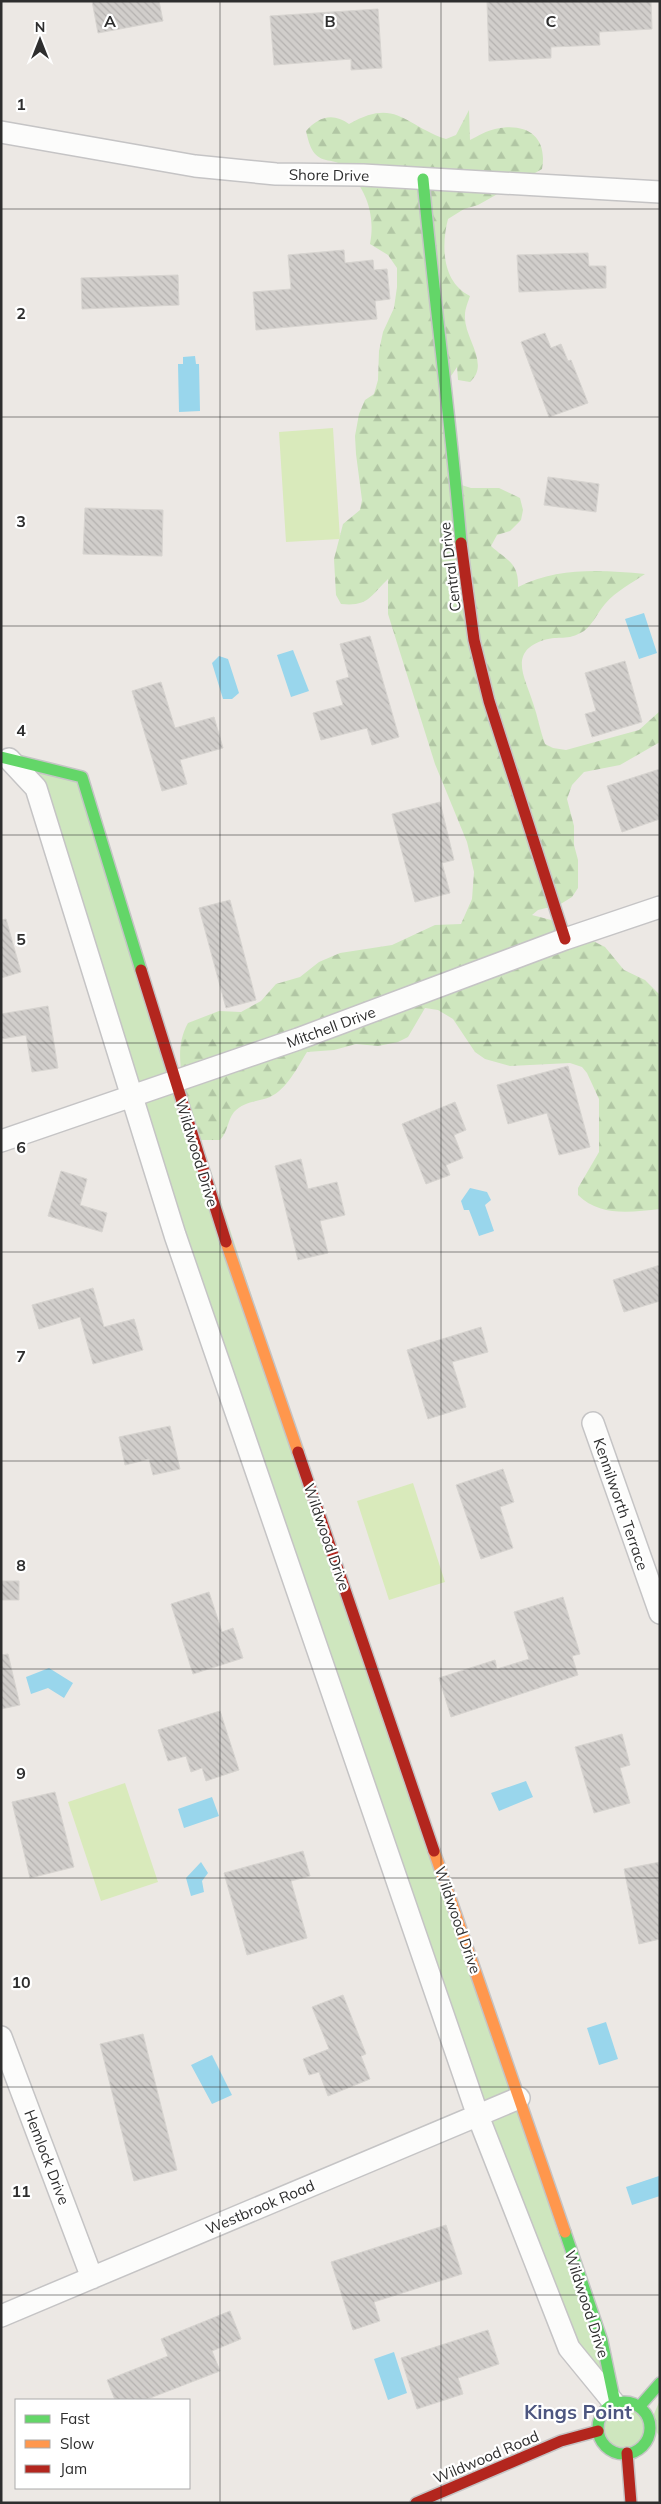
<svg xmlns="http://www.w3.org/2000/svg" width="661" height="2504" viewBox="0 0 661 2504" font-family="Mulish,sans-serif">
	<defs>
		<pattern id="forest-firs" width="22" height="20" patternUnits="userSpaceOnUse" patternTransform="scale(1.25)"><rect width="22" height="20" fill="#cee6be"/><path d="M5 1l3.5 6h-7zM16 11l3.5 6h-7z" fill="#b1c6a4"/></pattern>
		<pattern id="building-back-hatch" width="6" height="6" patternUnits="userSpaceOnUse" patternTransform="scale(1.25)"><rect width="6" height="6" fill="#d1cecb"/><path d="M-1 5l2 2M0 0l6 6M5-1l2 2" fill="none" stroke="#b4b1af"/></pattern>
	</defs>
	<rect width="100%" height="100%" fill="#ece8e4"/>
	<path fill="#cee6be" d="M9,759L82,777L613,2401L569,2348L478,2116L36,788Z
		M616,2405L644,2415C659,2453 604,2466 601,2426C600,2415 608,2410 616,2405Z"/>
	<path fill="url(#forest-firs)" d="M469,110L470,140C478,136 486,131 495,129C526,122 548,136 542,169L478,205L464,209L448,219C441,246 442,282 470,296C468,302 465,309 465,315C463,337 491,364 470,382L458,380L457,367L447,382L452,482L471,488H499L520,498L523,510L521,520L510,531L497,535L491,546C506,560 519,562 518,587C558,567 602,570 645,574C632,583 616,591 605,604C598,612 593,624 584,631C566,642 560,635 544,640C507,652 526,679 533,703C538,717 540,731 545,744L553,748L566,750L639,730L660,711V742L620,765L584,772L572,785L567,799L574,826V845L578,860V888L572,897L559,905L538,910L532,915L551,920L605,947L624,970L645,980L660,995V1209C631,1212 600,1217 578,1195V1188L599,1152V1099L587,1073L582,1067L570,1063L510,1066L485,1059L475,1052L453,1019L438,1010L425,1008L408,1037L398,1042L378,1046L356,1044L334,1050L307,1052C297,1068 287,1089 270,1097C257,1102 244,1101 234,1112C227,1121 228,1132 220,1140H201C191,1105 168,1058 188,1023L219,1011L241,1012L261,1001L276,984L300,977L319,962L340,953L392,945L435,925L461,924L472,899L474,872L467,842L435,764L388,614V579C371,595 369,607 341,604L336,595L334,559L343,524L360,510L362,500L356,454L355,436L359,414L365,400L374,394L378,380L379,351L383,332L394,308L397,287V268L388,255L370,244C376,213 365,185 341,165C338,162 331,161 326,160C312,157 309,144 306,131C318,117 333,112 349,124C396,97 404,125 446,139L456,135Z
		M660,2400V2437L650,2423Z"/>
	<path fill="#d9eabb" d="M333,428L340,539L286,542L279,432Z
		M413,1483L445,1582L389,1600L357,1501Z
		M125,1783L158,1882L101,1901L68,1802Z"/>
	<path fill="#99d6ec" d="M195,356L196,364H199L200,411L179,412L178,364H183V357Z
		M644,613L657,653L639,659L625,619Z
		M293,650L309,691L291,697L277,655Z
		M219,656L228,659L239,693L232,699H223L212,663Z
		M470,1188L487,1192L491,1200L485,1205L494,1231L479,1236L469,1210H464L461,1201Z
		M49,1668L73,1683L64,1698L48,1688L31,1694L26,1677Z
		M526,1781L533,1797L499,1811L491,1793Z
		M212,1797L219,1816L184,1828L178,1809Z
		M201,1862L208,1873L202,1881L204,1892L191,1896L186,1878Z
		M606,2022L618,2059L599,2065L587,2028Z
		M212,2055L232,2095L212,2104L191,2065Z
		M659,2176L660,2196L632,2205L626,2187Z
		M394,2352L407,2393L388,2400L374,2359Z"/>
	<path fill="url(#building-back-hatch)" stroke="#d7d4d0" d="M92,1H159L163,21L98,33Z
		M487,1H651L652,29L599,32L600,45L551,47V58L489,61Z
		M378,9L382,68L351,70V59L274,65L270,16Z
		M344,250L345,263L373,260L374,270L387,269L390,299L375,301L377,319L256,330L253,292L291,289L288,255Z
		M588,253L589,266H606V288L519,292L517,255Z
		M178,275L179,305L82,309L81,278Z
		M545,333L551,348L561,344L568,361L571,360L588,403L549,417L521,342Z
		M548,477L599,484L596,512L544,505Z
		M85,508L163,510L162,556L83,554Z
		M370,636L399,737L372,745L367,728L321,740L313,713L343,705L336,681L349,677L340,644Z
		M625,661L642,722L592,737L585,714L596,711L585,673Z
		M161,682L175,728L214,717L223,748L180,760L187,784L162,791L132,691Z
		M660,769V819L622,832L607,786Z
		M440,802L454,860L442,863L450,893L415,902L392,814Z
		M230,900L256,1000L226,1008L199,908Z
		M6,919L21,972L1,978V920Z
		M48,1006L58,1068L32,1072L26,1035L1,1039V1014Z
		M568,1066L590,1147L559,1155L547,1113L508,1124L497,1085Z
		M455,1102L466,1130L454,1135L463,1158L446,1165L450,1175L426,1184L402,1124Z
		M301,1159L308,1189L337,1182L345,1215L320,1221L328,1253L298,1260L275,1166Z
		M61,1171L87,1179L80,1205L107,1213L102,1232L48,1216Z
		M660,1265V1301L624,1312L613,1280Z
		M93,1288L104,1327L134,1319L143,1350L93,1364L80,1317L39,1329L32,1305Z
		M481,1327L488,1352L452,1362L466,1407L428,1419L407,1350Z
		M170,1426L180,1469L153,1475L149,1459L125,1465L119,1437Z
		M503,1469L514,1502L500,1507L513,1548L481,1559L456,1485Z
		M1,1581H19V1600H1Z
		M209,1592L222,1632L233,1628L243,1658L193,1674L171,1604Z
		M563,1597L580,1654L572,1656L578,1675L451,1717L439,1678L495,1660L497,1669L529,1659L514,1612Z
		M8,1654L20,1705L1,1709V1655Z
		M220,1711L239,1770L206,1781L202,1768L191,1772L186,1756L168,1761L158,1730Z
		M622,1734L630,1765L620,1768L630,1803L594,1813L575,1747Z
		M55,1792L74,1867L30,1878L12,1802Z
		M303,1851L310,1876L291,1881L307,1938L247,1955L224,1873Z
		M660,1862V1939L639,1944L624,1869Z
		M343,1995L366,2054L361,2056L370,2079L328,2096L319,2072L309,2075L303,2059L329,2049L312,2007Z
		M143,2034L177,2170L134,2181L100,2044Z
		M446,2225L462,2274L374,2302L380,2321L353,2330L331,2262Z
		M230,2311L241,2339L212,2351L220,2371L145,2400H115L107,2380L168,2356L161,2339Z
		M488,2330L499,2364L458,2378L463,2394L417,2409L401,2358Z"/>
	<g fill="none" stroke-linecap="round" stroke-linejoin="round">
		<defs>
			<path id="street" d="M1,132L195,166L276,174L363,175L660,192
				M9,759L36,788L175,1235L478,2116L569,2348L614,2403
				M1,1141L298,1039L565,939L660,907
				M593,1423L660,1613
				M1,2037L92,2278
				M1,2316L519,2098"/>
			<path id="fast" d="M423,179C434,301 451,421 461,543
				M1,757L82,777L141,970
				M565,2232L602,2341L615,2403
				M598 2428a26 26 0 1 1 52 0a26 26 0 1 1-52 0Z
				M639,2407L660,2383"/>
			<path id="slow" d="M226,1242L298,1452
				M434,1851L565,2232"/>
			<path id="jam" d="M461,543L474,640L489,701L565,939
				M141,970L226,1242
				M298,1452L434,1851
				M627,2453L631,2503
				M416,2503L561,2441L598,2431"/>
		</defs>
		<use href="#street" stroke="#c5c4c5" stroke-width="24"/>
		<use href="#fast" stroke="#c5c4c5" stroke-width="14"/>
		<use href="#slow" stroke="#c5c4c5" stroke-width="14"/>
		<use href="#jam" stroke="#c5c4c5" stroke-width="14"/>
		<use href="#street" stroke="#fcfcfb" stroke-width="21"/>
		<use href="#fast" stroke="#63d668" stroke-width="11"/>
		<use href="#slow" stroke="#ff974d" stroke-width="11"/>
		<use href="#jam" stroke="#b3261e" stroke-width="11"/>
	</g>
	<path fill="none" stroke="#2e2e2e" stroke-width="1" stroke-opacity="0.55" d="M220,1V2503M441,1V2503M1,209H660M1,417H660M1,626H660M1,835H660M1,1043H660M1,1252H660M1,1461H660M1,1669H660M1,1878H660M1,2087H660M1,2295H660"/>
	<g text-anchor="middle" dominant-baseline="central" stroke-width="4.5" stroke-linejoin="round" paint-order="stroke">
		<g font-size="15" fill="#2e2e2e" stroke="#fff">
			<text transform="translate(329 175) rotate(1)">Shore Drive</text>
			<text transform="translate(450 567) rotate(-97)">Central Drive</text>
			<text transform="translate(331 1027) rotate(-20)">Mitchell Drive</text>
			<text transform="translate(197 1153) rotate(73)">Wildwood Drive</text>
			<text transform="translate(621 1504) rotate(71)">Kennilworth Terrace</text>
			<text transform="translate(327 1537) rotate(71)">Wildwood Drive</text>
			<text transform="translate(458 1920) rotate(71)">Wildwood Drive</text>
			<text transform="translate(47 2157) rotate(69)">Hemlock Drive</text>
			<text transform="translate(260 2207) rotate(-23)">Westbrook Road</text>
			<text transform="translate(587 2304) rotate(72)">Wildwood Drive</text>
			<text transform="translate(486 2457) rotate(-23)">Wildwood Road</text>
		</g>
		<g font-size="20" font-weight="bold" fill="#4d5680" stroke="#fff">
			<text x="578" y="2411">Kings Point</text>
		</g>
	</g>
	<g font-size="16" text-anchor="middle" font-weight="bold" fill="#2e2e2e" stroke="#fff" stroke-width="4.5" stroke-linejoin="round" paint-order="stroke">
		<text x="110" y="27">A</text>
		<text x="330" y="27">B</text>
		<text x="551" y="27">C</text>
		<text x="21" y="110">1</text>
		<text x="21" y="319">2</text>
		<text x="21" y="527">3</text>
		<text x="21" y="736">4</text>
		<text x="21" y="945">5</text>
		<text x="21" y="1153">6</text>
		<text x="21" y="1362">7</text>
		<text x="21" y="1571">8</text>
		<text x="21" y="1779">9</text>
		<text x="21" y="1988">10</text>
		<text x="21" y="2197">11</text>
	</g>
	<rect width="661" height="2504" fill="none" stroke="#2e2e2e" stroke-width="5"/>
	<rect x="15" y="2399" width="175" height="90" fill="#ffffff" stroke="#ababab"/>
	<rect x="25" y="2415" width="25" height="8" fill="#63d668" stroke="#ababab"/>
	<text x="60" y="2424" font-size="15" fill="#2e2e2e">Fast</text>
	<rect x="25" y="2440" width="25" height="8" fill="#ff974d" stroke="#ababab"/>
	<text x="60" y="2449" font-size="15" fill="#2e2e2e">Slow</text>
	<rect x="25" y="2465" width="25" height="8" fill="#b3261e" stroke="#ababab"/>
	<text x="60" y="2474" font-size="15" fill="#2e2e2e">Jam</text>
	<g transform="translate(40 40)" stroke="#ffffff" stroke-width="4" paint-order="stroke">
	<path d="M0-4L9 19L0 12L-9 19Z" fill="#2e2e2e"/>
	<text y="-8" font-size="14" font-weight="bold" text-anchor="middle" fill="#2e2e2e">N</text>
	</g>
</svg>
